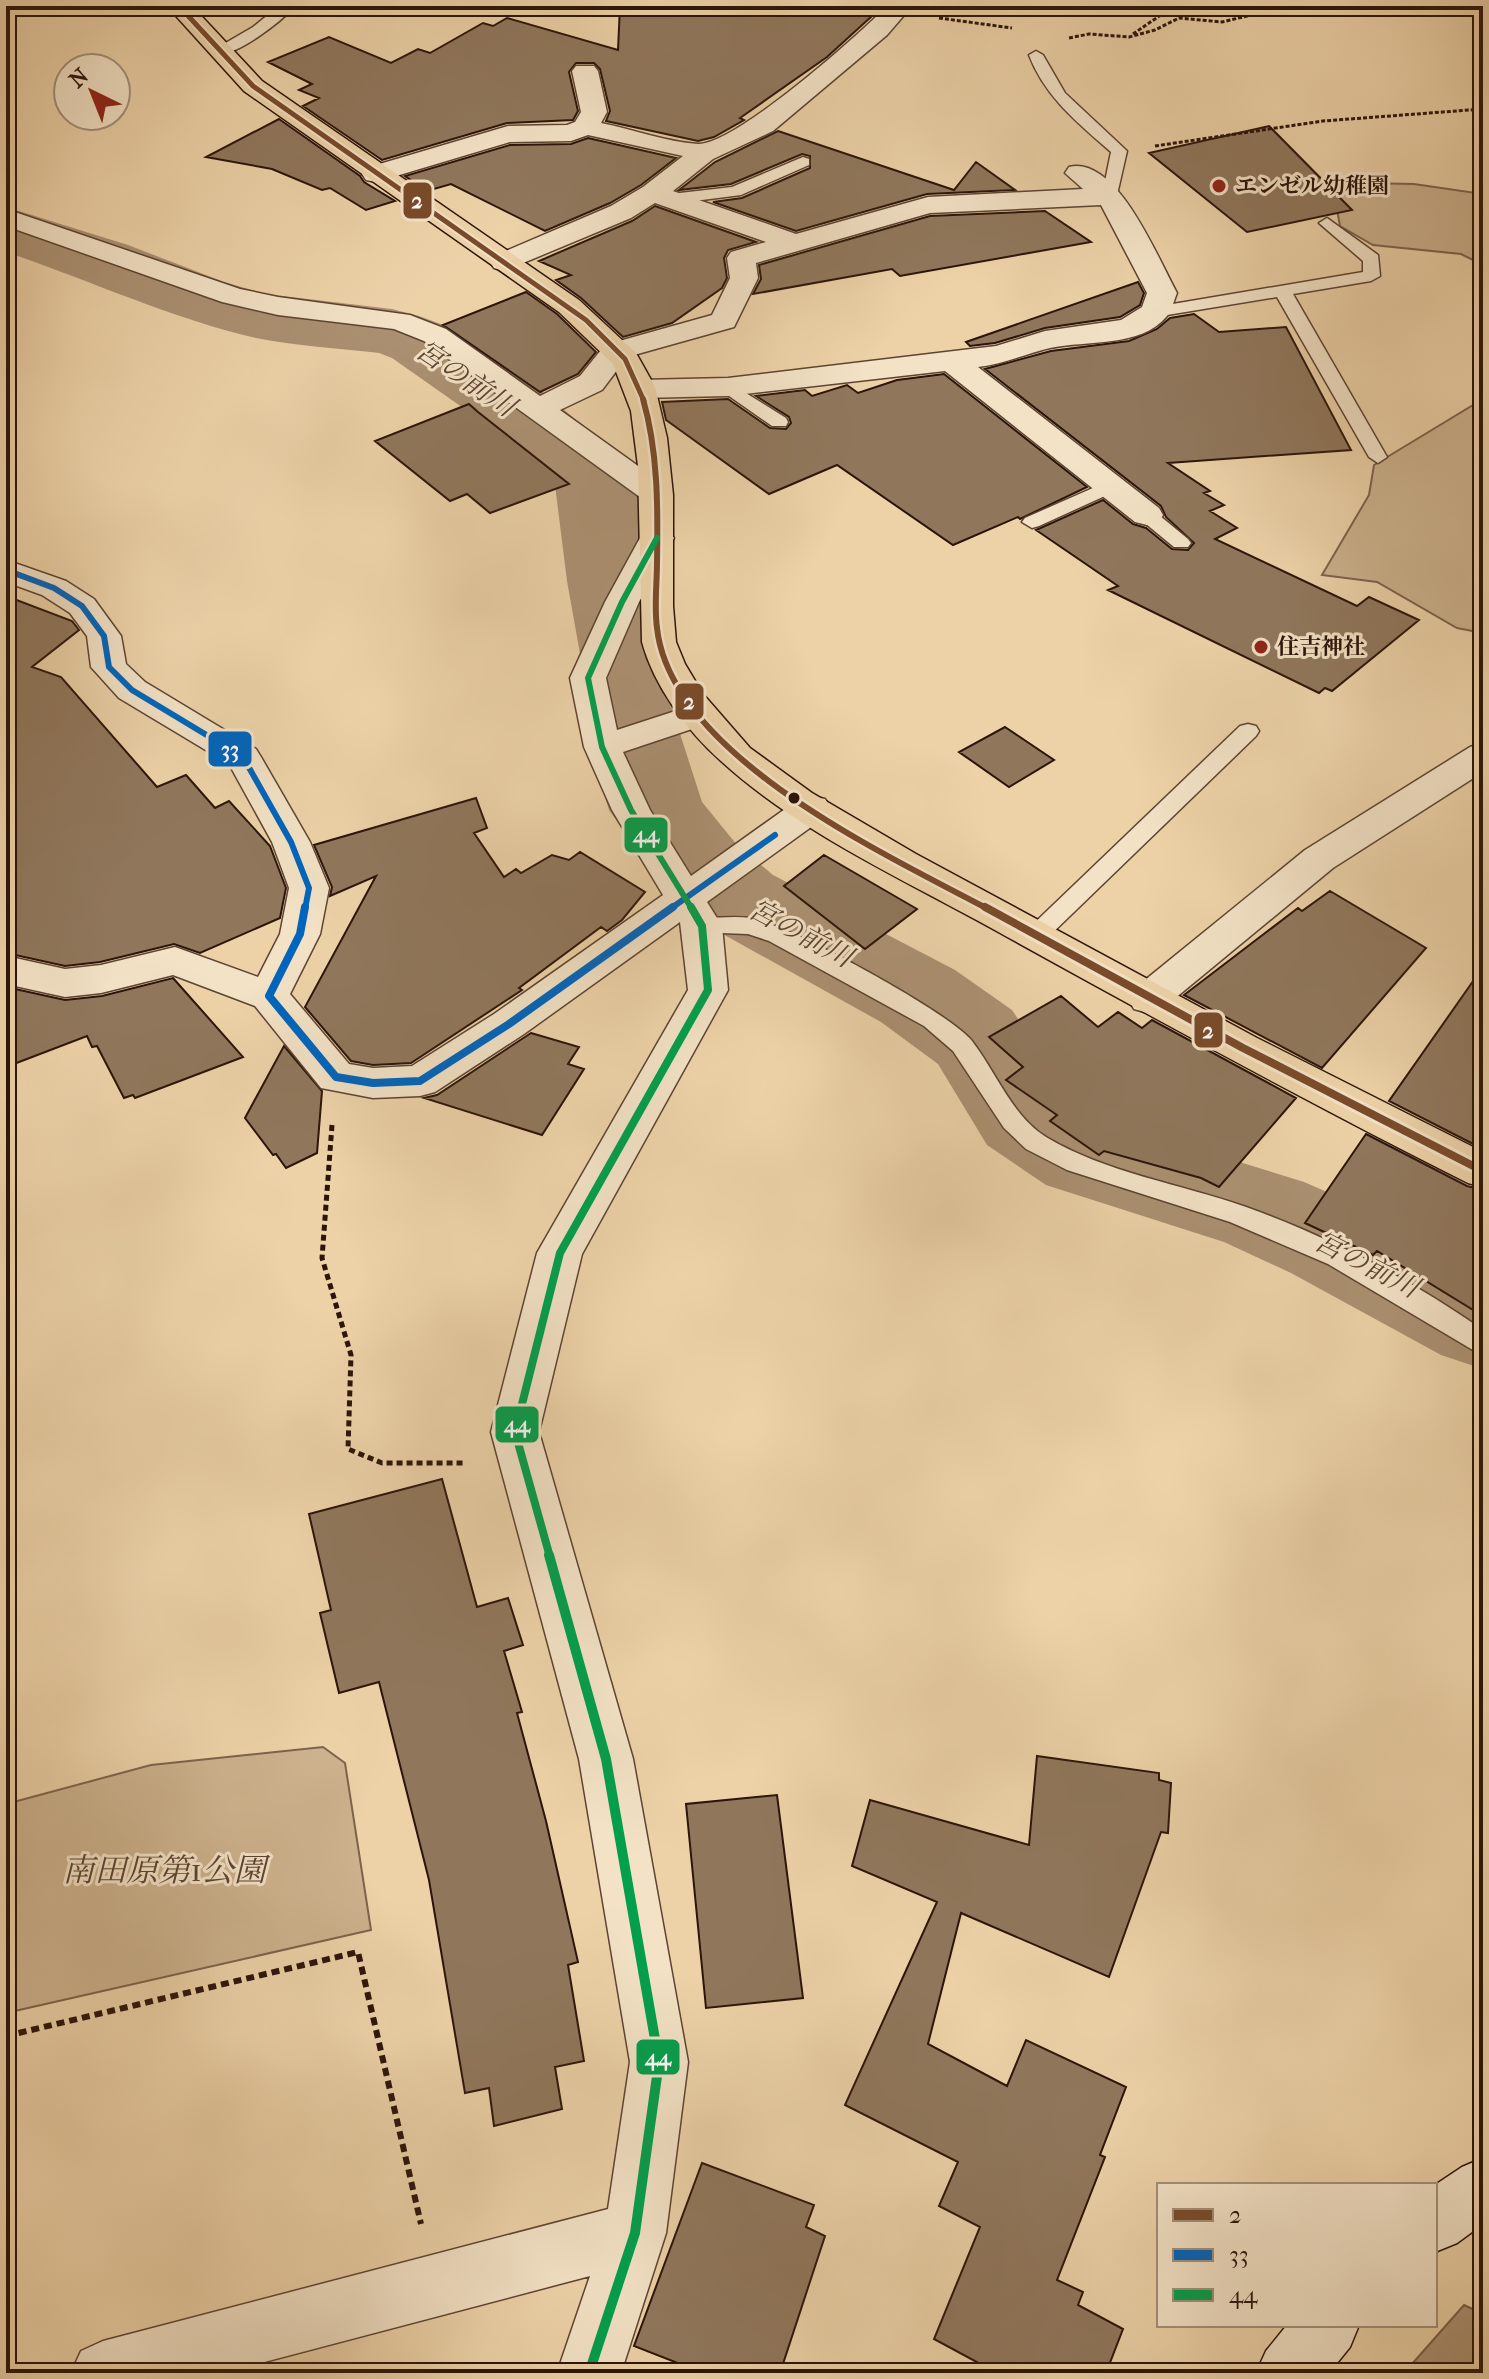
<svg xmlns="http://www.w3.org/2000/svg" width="1489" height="2379" viewBox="0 0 1489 2379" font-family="'IM FELL French Canon','Noto Serif JP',serif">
	<rect width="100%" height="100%" fill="#edd2a8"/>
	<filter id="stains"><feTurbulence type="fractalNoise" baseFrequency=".0025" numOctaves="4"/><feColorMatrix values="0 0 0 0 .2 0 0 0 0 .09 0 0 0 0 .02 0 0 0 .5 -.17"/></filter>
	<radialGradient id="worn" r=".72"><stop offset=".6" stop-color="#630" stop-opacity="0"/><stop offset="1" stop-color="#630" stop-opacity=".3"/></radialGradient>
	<path fill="#ccb28d" stroke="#7c634c" stroke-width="2" d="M1361,183L1414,184L1483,194V265L1461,254L1373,245L1340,226L1333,188Z
		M1483,399V633L1457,628L1377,582L1322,575L1369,495L1374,465Z
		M323,1747L345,1763L371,1930L6,2013V1804L151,1765Z"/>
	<path fill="#ab9172" stroke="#785f48" stroke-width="2" d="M1464,2305L1483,2314V2373H1404Z"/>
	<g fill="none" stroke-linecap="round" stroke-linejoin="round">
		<path fill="#ab9172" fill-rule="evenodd" d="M6,207L128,245L224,282L266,294L392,309L419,316L446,326L532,383L624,460L636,477L653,581L674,676L673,712L702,802L737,845L773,875L955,970L1012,1010L1065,1089L1123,1126L1304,1182L1371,1211L1483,1268V1369L1441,1355L1291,1273L1224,1242L1046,1185L987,1145L938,1064L881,1022L703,923L667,891L609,810L595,766L581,712L584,676L567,581L555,485L476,417L392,358L379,353C338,348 296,346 256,338C170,318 89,280 6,252Z"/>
	</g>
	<path fill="#90775c" stroke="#2b140a" stroke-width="2" d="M620,6H883L827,57L740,118L744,120L714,137L698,141L606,121L610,111L600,69L594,63H576L569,72L578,111L573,120L507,123L382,160L303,106L319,98L299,90L312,84L268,62L329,37L391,63L418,49L430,53L483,23L493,26L507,18L618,50Z
		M279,119L360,176L364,182L395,201L366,210L330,188L322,190L272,169L206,157Z
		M1269,126L1352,210L1247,232L1149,153Z
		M778,131L954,190L976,162L1015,190L927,194L796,231L713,202L742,198L810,168V156L802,154L731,184L679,190L715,162Z
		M588,138L676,158L641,185L610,203L545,231L451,184L427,191L405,176L510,145L571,144Z
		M655,206L756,242L728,250L724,258L727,278L722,288L672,323L623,337L581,298L556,280L571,275L539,261L632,221Z
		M1045,211L1091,242L900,276L892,269L753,294L761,279L759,265L930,216Z
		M1138,282L1144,293L1140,305L1120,317L1045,328L995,343L970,346L966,342Z
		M526,292L557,314L596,352L578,374L540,392L443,325Z
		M1194,314L1219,332L1286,327L1351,450L1168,463L1210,491L1204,493L1224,505L1210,511L1237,528L1215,539L1357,606L1369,597L1419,620L1332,691L1325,688L1319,693L1108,590L1118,586L1036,530L1103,500L1133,524L1146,528L1172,549L1188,550L1194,543L1166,517L1161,506L985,369L1051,351L1129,341L1157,329L1170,318Z
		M944,374L1087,487L1020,519L1018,517L953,545L837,465L769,494L666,420L662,402L728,399L770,428L786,429L791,423L789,417L756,396L805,390L812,396L847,385L858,393L897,380Z
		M469,404L478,412L569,484L490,513L467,494L450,501L375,441Z
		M6,596L72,621L79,630L32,667L61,677L157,787L186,775L215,808L229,801L270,846L286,888L280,918L200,953L174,944L100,962L65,966L6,953Z
		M1005,727L1054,760L1009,787L959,752Z
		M476,798L487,828L474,833L504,877L516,869L521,873L552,855L569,860L580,852L645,892L622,920L607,931L601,927L519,988L522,990L411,1063L373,1065L351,1061L305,1007L376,876L330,896L332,887L314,845Z
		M824,855L917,909L865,949L784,886Z
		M1330,891L1426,948L1322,1068L1184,995L1298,908L1302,911Z
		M1483,967V1149L1389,1101Z
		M173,978L243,1057L135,1098L133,1095L124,1098L97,1046L92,1047L87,1036L6,1067V987L65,1000L102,996Z
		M1061,996L1098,1027L1118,1012L1142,1028L1152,1020L1296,1098L1219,1187L1201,1178L1104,1151L1099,1155L1050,1121L1057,1115L1006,1080L1023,1067L989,1037Z
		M531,1033L579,1047L568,1064L584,1069L542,1135L424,1098L437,1095Z
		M284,1046L322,1091L317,1153L286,1168L276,1154L273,1155L245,1118Z
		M1366,1134L1467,1186L1483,1190V1316L1377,1251L1373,1255L1305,1223Z
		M442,1479L477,1607L508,1598L523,1645L504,1651L522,1712L517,1713L546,1821L578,1962L568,1965L584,2061L555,2067L562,2109L494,2126L489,2088L465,2093L429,1880L379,1682L339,1693L320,1613L331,1610L309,1514Z
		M1037,1756L1159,1773V1780L1171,1783L1168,1833L1161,1832L1109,1977L961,1913L928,2044L1007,2086L1026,2040L1126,2087L1100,2155L1105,2157L1057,2280L1083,2292L1078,2305L1123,2329L1106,2373H997L934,2339L980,2227L939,2206L958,2162L845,2105L937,1902L852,1866L870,1800L1029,1845Z
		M777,1795L803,1998L706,2008L686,1804Z
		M702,2163L814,2205L806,2227L825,2236L780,2373H703L634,2346Z"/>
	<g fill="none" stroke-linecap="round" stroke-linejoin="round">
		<defs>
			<path id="lane" d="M279,6H295C282,21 236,57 217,54V48L253,27Z
				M1036,51L1043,55L1065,93L1127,151L1116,199L1110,201L1102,196L1111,152C1078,123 1045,97 1029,55Z
				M803,157L809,159V165L741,195L671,204L663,199L671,194L732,187Z
				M1327,218L1378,255L1380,276L1371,281L1293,294L1387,457L1378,463L1369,457L1277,297L1155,317L1146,312L1155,307L1363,272V261L1319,223Z
				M728,382L786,418L788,422L786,426H772L722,391L719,387L722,383Z
				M1111,480L1118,482L1121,486L1118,490L1039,526L1032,528L1022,522L1025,518Z
				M1147,509L1154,511L1188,539L1191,543L1188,547H1174L1140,519L1137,515Z
				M1248,724L1256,726L1259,731L1256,736L1043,942H1027L1023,936L1027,930L1240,726Z
				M702,918C718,918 735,916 751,918C789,925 949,1012 972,1041C996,1072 1012,1116 1046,1137C1106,1173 1181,1184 1246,1207C1330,1237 1411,1280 1483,1330V1356L1328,1264L1230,1222L1067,1170L1026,1149L1004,1128L953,1051L924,1026L769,941L748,934L694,932L690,926L694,920Z"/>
			<path id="street" d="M887,6H912L887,35L773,131L713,159L673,191L796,234L928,197L1083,189L1065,173L1069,167C1117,155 1158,259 1177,293C1174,300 1172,310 1167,316C1141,348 1086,340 1050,348C1025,354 1003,364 978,367L1159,508L1163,515L1159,522L1147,525L1135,522L945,371L728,396L640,398L629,396L625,389L629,382L640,380L728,378L996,346L1045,331L1121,320L1142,307L1147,293L1101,205L930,213L756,263L758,278L734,327L627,357L602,390L560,410L666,486L671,493L666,500L655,503L644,500L424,341L394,329L278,315L222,302L6,226V209L240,289L278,297L410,315L446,329L540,396L580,376L605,345L712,315L730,278L727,258L731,252L766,242L655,203L631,218L504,271L494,268L490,262L494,256L611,206L643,187L683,156L588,135L571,141L510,142L376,182L366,180L362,174L366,168L508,126L567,125L575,122L581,112L572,71L576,66H594L598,71L607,112L601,123C632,129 666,142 698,144C735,145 859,35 887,6Z
				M657,528L669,531L674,538L639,602L606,678L617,730L700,703L713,706L718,714L713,722L623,752L650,810L691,876L799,799L812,796L825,799L831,808L825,817L707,902L722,926L728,990L582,1254L539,1432L633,1759L688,2062L666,2233L621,2373H557L590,2276L223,2373H71L81,2351L103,2341L608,2209L630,2062L579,1759L491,1432L537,1253L688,990L680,922L524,1034L435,1092L420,1096L373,1098L321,1088L255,1006L173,975L101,993L65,997L6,984V956L65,969L101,965L175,947L258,977L280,934L289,888L272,842L229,764L119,698L91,667L87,636L70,613L42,595L6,582V560L66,581L94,599L121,636L126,664L145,682L256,749L261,757L310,842L329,888L320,934L290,994L349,1064L373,1068L412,1066L494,1014L663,895L612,810L584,747L570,678L605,602L640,538L645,531Z
				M1483,743V772L1333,868L1162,1009L1148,1013L1134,1009L1128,999L1134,989L1305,850L1470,747Z"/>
			<path id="secondary" d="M1483,2158V2224L1457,2243L1435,2252V2185L1462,2167Z
				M1287,2325H1359L1350,2347L1329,2373H1256L1266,2351Z"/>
			<path id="highway" d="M167,6H192L262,81L579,300L636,353L655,387L667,438L673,495V606L676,642L685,664L703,694L750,748L812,793L916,854L1257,1038L1483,1152V1187L1468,1183C1307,1102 1150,1016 993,929C901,878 800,833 721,761C687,731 654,686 642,642L638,466L631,411L613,364L559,312L244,91Z"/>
		</defs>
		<use href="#lane" stroke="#5c4432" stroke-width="3"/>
		<use href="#street" stroke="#5c4432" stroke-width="3"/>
		<use href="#secondary" stroke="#2b140a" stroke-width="3"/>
		<use href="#highway" stroke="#2b140a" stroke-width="3"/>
		<path stroke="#2b140a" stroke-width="3" stroke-dasharray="4 2" stroke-linecap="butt" d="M939,18L1012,28
			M1133,34L1174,6
			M1069,38L1089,34L1129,37L1155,30L1179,18L1222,22L1268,11L1332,6
			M1155,146L1323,121L1483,109"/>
		<path stroke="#2b140a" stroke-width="5" stroke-dasharray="6 4" stroke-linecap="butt" d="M332,1125L322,1258L351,1355L348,1449L382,1463H466"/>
		<path stroke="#2b140a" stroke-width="6" stroke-dasharray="8 5" stroke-linecap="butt" d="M6,2036L358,1952L421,2224"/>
		<use href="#lane" fill="#f3e2c6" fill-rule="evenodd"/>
		<use href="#street" fill="#f3e2c6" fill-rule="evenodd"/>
		<use href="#secondary" fill="#f3e2c6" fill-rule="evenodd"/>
		<use href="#highway" fill="#edd2a8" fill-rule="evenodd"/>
		<defs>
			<path id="bus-1-far2" d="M179,6L253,86L586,320L625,359L644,401"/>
			<path id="bus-1-far1" d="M643,399C658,451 658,507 657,561C657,584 654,606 657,628C671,756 887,855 988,909"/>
			<path id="bus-1" d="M985,907L1243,1048L1483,1171"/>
			<path id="bus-2-far1" d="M6,570L54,588L82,606L104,636L109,667L132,690L243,757L291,842L309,888L305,909
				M670,909L775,835"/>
			<path id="bus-2" d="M305,907L300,934L269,996L336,1077L373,1083L420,1081L509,1024L673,907"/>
			<path id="bus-3-far2" d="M657,538L622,602L588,678L602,747L631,810L692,909"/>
			<path id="bus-3-far1" d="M550,1557L515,1432L560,1253L708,990L702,926L691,907"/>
			<path id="bus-3" d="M549,1555L606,1759L659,2062L635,2233L589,2373"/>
		</defs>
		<use href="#bus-1-far2" stroke="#f3e2c6" stroke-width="9"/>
		<use href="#bus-1-far1" stroke="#f3e2c6" stroke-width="11"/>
		<use href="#bus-1" stroke="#f3e2c6" stroke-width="14"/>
		<use href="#bus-2-far1" stroke="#f3e2c6" stroke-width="11"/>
		<use href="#bus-2" stroke="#f3e2c6" stroke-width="14"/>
		<use href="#bus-3-far2" stroke="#f3e2c6" stroke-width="11"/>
		<use href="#bus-3-far1" stroke="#f3e2c6" stroke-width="14"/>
		<use href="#bus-3" stroke="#f3e2c6" stroke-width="16"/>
		<use href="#bus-1-far2" stroke="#7a4b2a" stroke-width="5"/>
		<use href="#bus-1-far1" stroke="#7a4b2a" stroke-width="6"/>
		<use href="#bus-1" stroke="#7a4b2a" stroke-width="8"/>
		<use href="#bus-2-far1" stroke="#0065bd" stroke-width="6"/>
		<use href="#bus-2" stroke="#0065bd" stroke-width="8"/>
		<use href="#bus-3-far2" stroke="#029f4d" stroke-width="6"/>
		<use href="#bus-3-far1" stroke="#029f4d" stroke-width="8"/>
		<use href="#bus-3" stroke="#029f4d" stroke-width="10"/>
	</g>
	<g fill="#8f2418" stroke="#f3e2c6" stroke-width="3">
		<circle cx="1219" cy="186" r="8"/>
		<circle cx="1261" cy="647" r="8"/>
	</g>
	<circle fill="#2b140a" stroke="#f3e2c6" stroke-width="3" cx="794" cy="798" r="7"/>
	<g text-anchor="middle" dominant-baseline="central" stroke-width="6" stroke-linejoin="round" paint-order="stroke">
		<g font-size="22" font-weight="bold" fill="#2b140a" stroke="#f3e2c6" text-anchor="start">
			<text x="1235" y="186">エンゼル幼稚園</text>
			<text x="1277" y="647">住吉神社</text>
		</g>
		<g font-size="28" font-style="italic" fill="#5e4634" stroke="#f3e2c6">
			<text transform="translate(466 378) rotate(34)">宮の前川</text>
			<text transform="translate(801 933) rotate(28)">宮の前川</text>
			<text transform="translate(1367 1264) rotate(27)">宮の前川</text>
		</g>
		<g font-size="32" font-style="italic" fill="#5b4331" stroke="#f3e2c6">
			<text x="164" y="1870">南田原第1公園</text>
		</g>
	</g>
	<g stroke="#f3e2c6" stroke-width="3">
		<rect x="402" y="181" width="31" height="39" rx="8" fill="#7a4b2a"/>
		<rect x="674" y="682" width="31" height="39" rx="8" fill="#7a4b2a"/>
		<rect x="207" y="730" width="46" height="38" rx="8" fill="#0065bd"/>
		<rect x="623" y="816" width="46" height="38" rx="8" fill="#029f4d"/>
		<rect x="1193" y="1011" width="31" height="38" rx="8" fill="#7a4b2a"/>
		<rect x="494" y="1405" width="46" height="39" rx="8" fill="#029f4d"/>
		<rect x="635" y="2038" width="46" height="38" rx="8" fill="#029f4d"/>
	</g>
	<g font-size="22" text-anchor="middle" font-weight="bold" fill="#fff">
		<text x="417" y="208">2</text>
		<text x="689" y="709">2</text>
		<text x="230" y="757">33</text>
		<text x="646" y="842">44</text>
		<text x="1208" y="1038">2</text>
		<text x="517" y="1432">44</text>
		<text x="658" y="2065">44</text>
	</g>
	<rect width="1489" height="2379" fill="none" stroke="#edd2a8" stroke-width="32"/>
	<rect x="8" y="8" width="1473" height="2363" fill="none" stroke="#2b140a" stroke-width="4"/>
	<rect x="16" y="16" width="1457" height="2347" fill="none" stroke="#2b140a" stroke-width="2"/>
	<rect x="1157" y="2183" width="280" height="144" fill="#f3e2c6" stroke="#a3907b" stroke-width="2"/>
	<rect x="1173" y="2209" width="40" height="12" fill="#7a4b2a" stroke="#a3907b" stroke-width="2"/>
	<text x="1229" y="2223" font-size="24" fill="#2b140a">2</text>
	<rect x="1173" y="2249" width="40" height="12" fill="#0065bd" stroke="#a3907b" stroke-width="2"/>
	<text x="1229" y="2263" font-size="24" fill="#2b140a">33</text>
	<rect x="1173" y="2289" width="40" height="12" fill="#029f4d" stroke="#a3907b" stroke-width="2"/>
	<text x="1229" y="2303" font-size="24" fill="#2b140a">44</text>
	<g transform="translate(92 92) rotate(317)"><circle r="38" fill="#f3e2c6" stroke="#a3907b" stroke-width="2"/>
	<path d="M0-6L14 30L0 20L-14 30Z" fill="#8f2418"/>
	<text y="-12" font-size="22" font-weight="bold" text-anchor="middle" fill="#2b140a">N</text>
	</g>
	<rect width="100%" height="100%" filter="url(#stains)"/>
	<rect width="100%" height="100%" fill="url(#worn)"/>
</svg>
